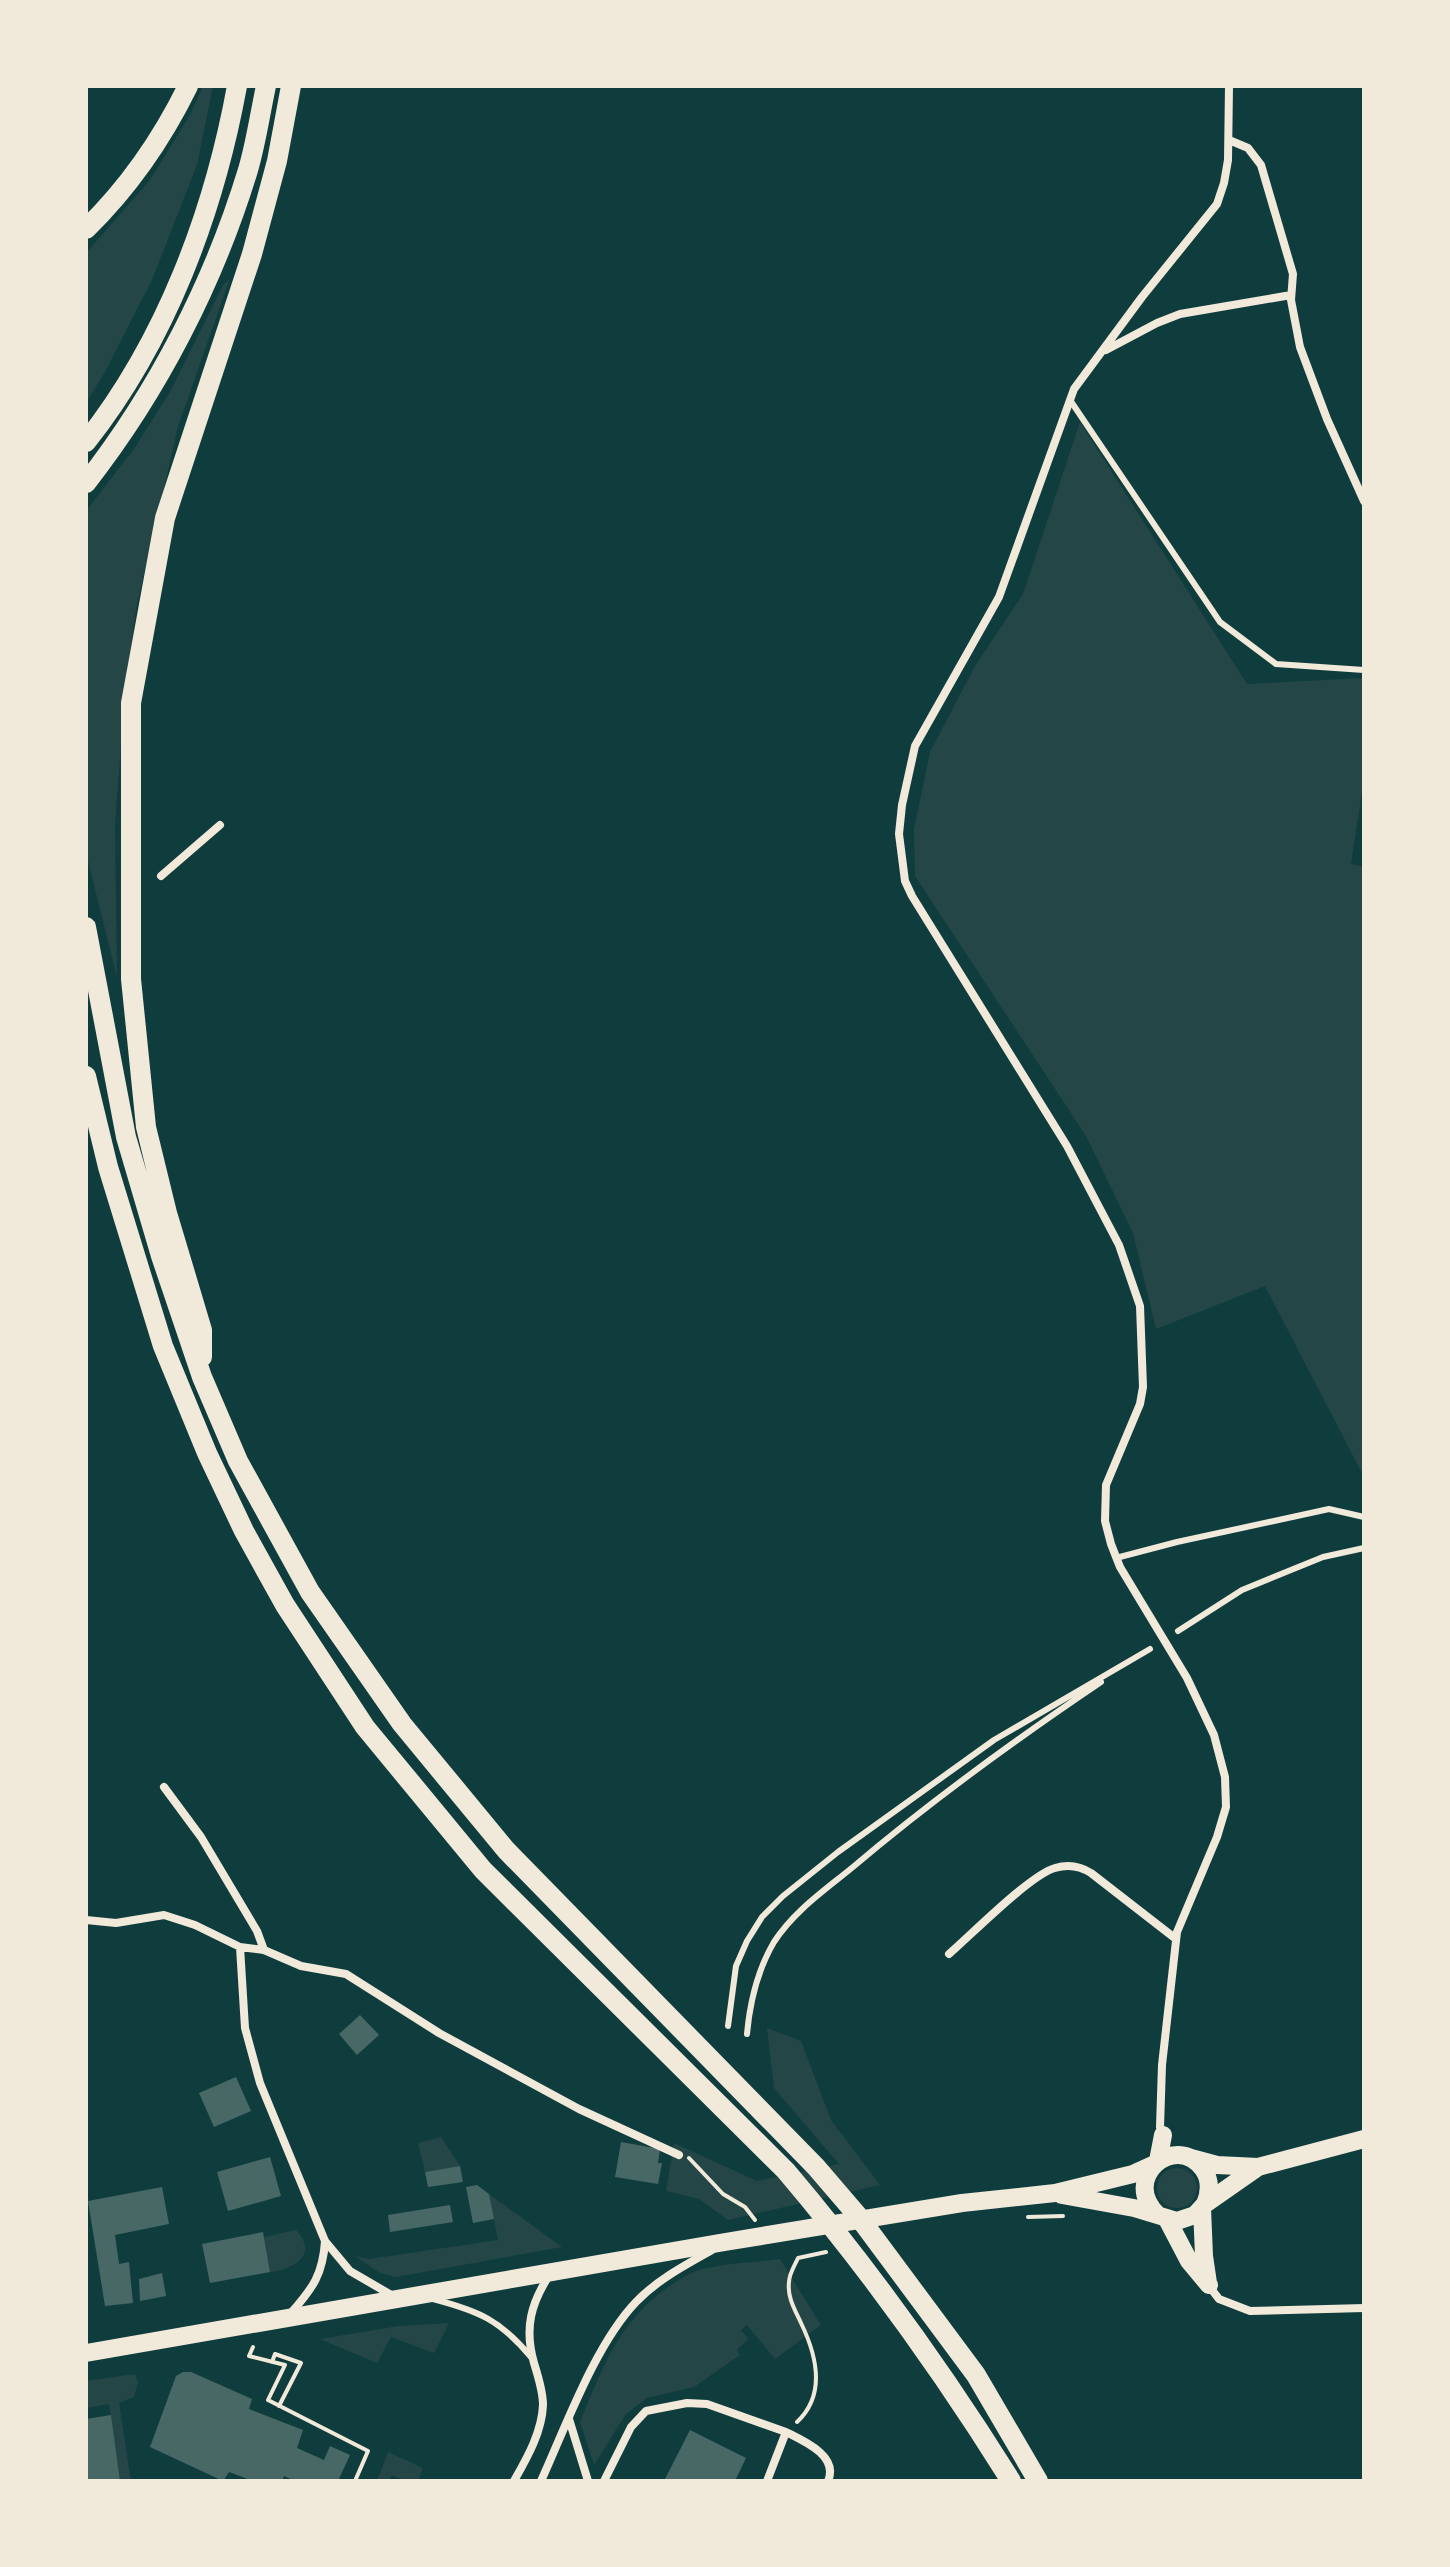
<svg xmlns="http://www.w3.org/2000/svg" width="1450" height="2567" viewBox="0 0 1450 2567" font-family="Lato,sans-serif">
	<rect width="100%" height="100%" fill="#0f3d3e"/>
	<path fill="#244646" d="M203,86H213L197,165L152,280L106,370L86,403V253L150,180L190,115Z
		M230,278L178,427L137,604L126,679L115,824L117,977L86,853V511L134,449L170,392L223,285Z
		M1080,422L1247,684L1364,678V778L1351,864L1364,867V1477L1265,1286L1156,1329L1133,1233L1086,1136L915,876L914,829L930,752L975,666L1023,594Z
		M767,2028L801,2041L831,2120L880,2185L728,2220L699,2199L666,2191L674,2143L757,2181L839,2164L774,2088Z
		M441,2137L460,2166L425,2172L418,2143Z
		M1157 2188a20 20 0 1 1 40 0a20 20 0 1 1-40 0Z
		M489,2194L562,2247L396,2277L380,2273L355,2256L369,2259L498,2240Z
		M296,2230C319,2255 294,2269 270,2272L264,2237Z
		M780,2259L821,2325L775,2359L747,2325L741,2330L748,2339L737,2350L740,2355L694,2387L647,2398L626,2414L594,2465L580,2422C602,2370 617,2325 664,2290C677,2281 691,2271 707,2268C731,2263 756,2262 780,2259Z
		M449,2323L434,2353L391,2337L377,2363L320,2339L399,2326Z
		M135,2374L138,2382L134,2397L119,2403L131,2481H120L109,2404L86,2408V2381Z
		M388,2452L423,2468L418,2481H405L392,2475L389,2481H377Z"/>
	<path fill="#486865" d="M360,2015L379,2035L357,2055L339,2034Z
		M236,2077L251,2111L214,2127L199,2093Z
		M621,2142L660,2149L658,2163H662L658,2184L615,2177Z
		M270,2157L281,2196L228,2211L217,2172Z
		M460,2166L463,2182L428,2187L425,2172Z
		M477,2185L489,2194L494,2219L473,2223L466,2187Z
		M162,2187L169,2224L115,2235L119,2264L129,2262L133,2303L105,2306L88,2201Z
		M450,2205L453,2222L390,2232L388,2215Z
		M263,2232L270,2272L210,2283L202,2244Z
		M162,2273L166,2296L140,2301L139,2279Z
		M183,2372H191L252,2399L249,2409L303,2430L297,2448L324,2460L330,2446L350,2455L338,2481H295L284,2476L282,2481H253L229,2472L223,2481L150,2447L176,2376Z
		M111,2415L120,2481H86V2419Z
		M690,2430L746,2458L735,2481H664Z"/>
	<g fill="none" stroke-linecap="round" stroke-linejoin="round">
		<path stroke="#f1e9da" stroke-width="4" d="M689,2158L723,2194L745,2207L755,2220
			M1028,2217L1063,2216
			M253,2347L249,2356L285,2365L268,2400L368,2451L355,2481
			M272,2362L275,2354L301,2363L279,2406
			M797,2422C826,2395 817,2356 801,2323C795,2310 787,2297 789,2282C789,2274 795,2265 798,2258L826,2252"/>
		<path stroke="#f1e9da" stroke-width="6" d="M1070,400L1220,622L1276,664L1364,670
			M1116,1558L1177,1542L1329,1509L1364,1517
			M1178,1631L1242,1590L1323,1557L1364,1548
			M728,2026L736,1966L747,1941L762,1917L783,1896L838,1852L994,1740L1150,1649
			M747,2034C750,2001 757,1971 774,1942C794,1911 825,1890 853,1867C932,1800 1015,1740 1101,1682
			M433,2299C479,2311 500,2320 531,2357"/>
		<path stroke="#f1e9da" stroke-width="8" d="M1229,140L1248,148L1261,165L1293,274L1291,300L1300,347L1327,419L1364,501
			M1106,350L1157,323L1180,314L1291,295
			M161,876L220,825
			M164,1787L201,1837L257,1931L264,1950
			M86,1920L116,1923L164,1915L195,1925L240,1947L264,1950L301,1966L346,1974L439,2033L579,2109L679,2155
			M240,1947L245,2028L260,2083L325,2241L350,2271L393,2296
			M949,1954C971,1935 1030,1875 1055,1868C1068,1864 1080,1866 1091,1873L1176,1939
			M1163,2135L1160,2127L1162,2065L1177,1932L1217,1837L1226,1807L1225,1777L1214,1735L1187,1678L1120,1567L1111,1544L1105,1521L1106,1485L1140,1404L1143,1387L1140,1306L1119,1245L1067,1146L912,896L905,881L899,834L902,805L915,746L999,597L1074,389L1142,297L1217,204L1224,183L1228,160L1229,86
			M1209,2286L1219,2299L1250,2311L1364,2308
			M291,2313C313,2288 323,2274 325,2241
			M569,2419L588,2481
			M786,2432C804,2441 839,2456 828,2481
			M514,2481C527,2458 542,2432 543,2405C543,2391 538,2376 534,2363C524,2328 531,2303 550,2274
			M541,2481C566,2426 595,2345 636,2302C657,2280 685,2265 712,2250
			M604,2481L631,2427L646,2411L687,2403L707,2404L786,2432L767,2481"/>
		<path stroke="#f1e9da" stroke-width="18" d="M1191,2158L1217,2165L1258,2167L1364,2139
			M1158,2161L1163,2135
			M1062,2195L1134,2208L1177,2221L1195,2215L1205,2204L1258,2167
			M1202,2208L1204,2256L1208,2283
			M1158,2215C1119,2179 1175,2131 1203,2169C1211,2180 1210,2192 1205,2204
			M1167,2219L1189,2261L1209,2285
			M86,2353L725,2242L962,2203L1055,2193L1133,2174L1155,2164"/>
		<path stroke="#f1e9da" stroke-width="20" d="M86,229C129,187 162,139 188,86
			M86,442C166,341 214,212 237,86
			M86,483C158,391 214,282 248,170C256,143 260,114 266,86
			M86,927L126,1137L161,1256L202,1377L238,1461L310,1592L402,1724L506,1850L816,2167L858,2216L976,2375L1038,2481
			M86,1076L108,1167L163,1346L207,1453L244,1531L285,1605L365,1727L483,1870L786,2171C869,2269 943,2372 1011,2481
			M202,1357V1330L167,1213L146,1127L131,979V703L165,518L252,254L277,161L291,86"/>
	</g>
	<rect width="1450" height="2567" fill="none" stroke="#f1e9da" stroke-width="176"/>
</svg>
